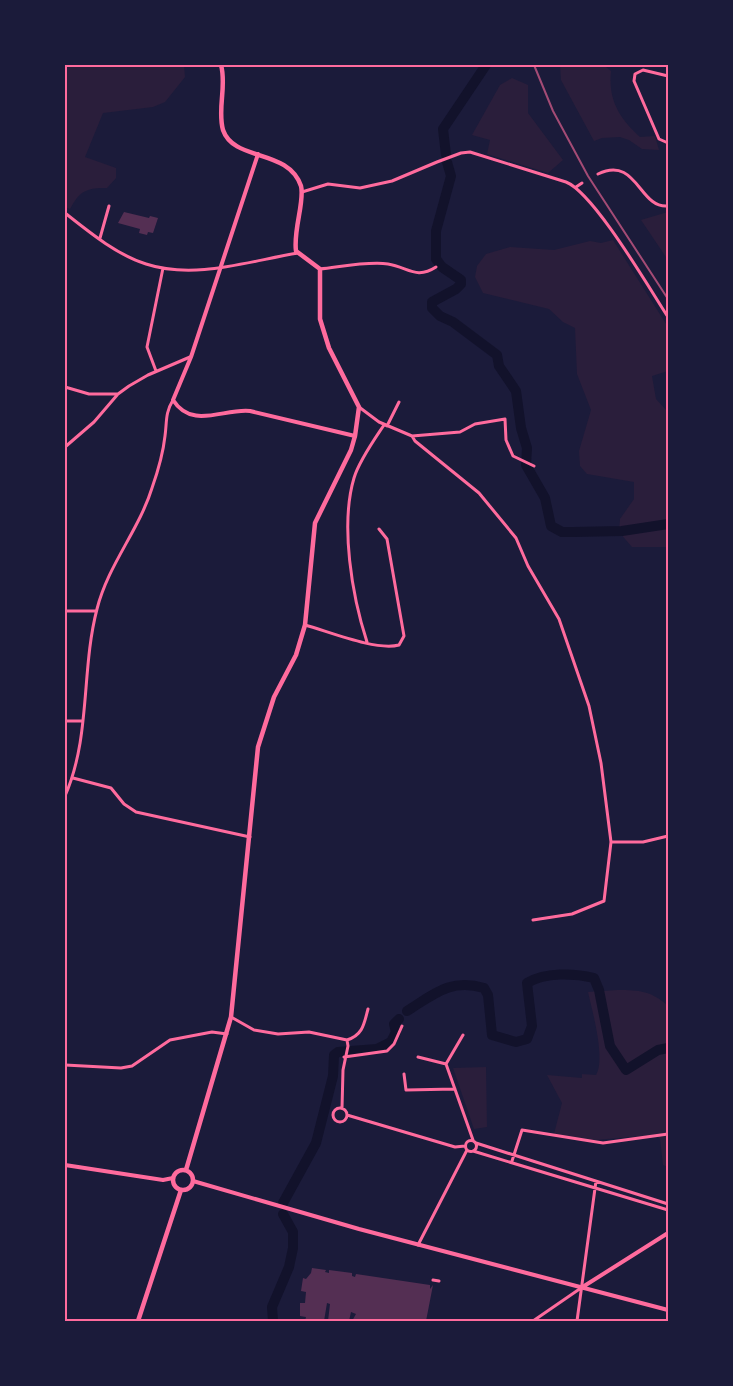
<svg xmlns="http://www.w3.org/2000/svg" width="733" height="1386" viewBox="0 0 733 1386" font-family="'Exo 2',sans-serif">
	<rect width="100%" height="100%" fill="#1b1b3a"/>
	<path fill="#2a1e3b" d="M65,65H184L185,77L165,102L153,107L103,113L85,157L116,168V178L107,188C87,188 80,190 70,209L65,207Z
		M560,65L606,67L611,71C608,100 619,118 640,137L655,136L659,150L642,149L629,140L620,137L602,138L594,141L561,80Z
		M512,78L528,85V113L563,160L548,173L487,154L490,140L472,135L500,85Z
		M668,212V260L641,220Z
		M613,240L668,327V371L652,376L656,399L668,412V547H632L619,532L620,519L634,499V482L587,474L580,466L579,451L591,410L577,374L575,328L563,322L549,309L483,293L475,277L477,266L486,254L510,247L554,250L590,241L601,243Z
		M618,990C639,990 652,991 668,1006V1167L663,1165L660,1139L656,1135L595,1140L554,1134L562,1103L547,1075L582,1078V1074L596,1075C606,1059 592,1010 588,992Z
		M486,1067L487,1127L474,1129L453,1068Z"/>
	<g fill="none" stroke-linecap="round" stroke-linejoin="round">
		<path stroke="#12122b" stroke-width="10" d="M446,155L443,129L486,65
			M447,162L451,176L436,231V259L442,267L461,280V284L456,289L432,302V308L440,316L453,322L497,355L499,366L516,391L521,428L527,448L526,465L545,498L551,526L562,532H573L622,531L668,524
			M407,1011C434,994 451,978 484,988L488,995L492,1035L516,1042L527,1039L532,1026L527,983C545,972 574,973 594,978L599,990L610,1046L626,1070L658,1050L668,1048
			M283,1203L316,1143L333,1076L334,1055L338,1052L377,1049L391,1042L396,1032L394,1024L399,1019
			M273,1321L272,1307L289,1267L293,1248V1232L283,1214"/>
	</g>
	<path fill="#542f53" d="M124,212L149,218L150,216L158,218L153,233L148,232L147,235L139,233L140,229L118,223Z
		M312,1268L326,1270L325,1272L329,1273V1270L352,1273V1276L355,1277L356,1274L430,1285V1289L433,1285L426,1321H352L356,1314L351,1312L349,1321H328L330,1304L327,1303L324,1321H305L306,1317L300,1316V1303H305L306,1292L301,1291L303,1278L306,1279L311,1273Z"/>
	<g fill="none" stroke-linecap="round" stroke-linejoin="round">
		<path stroke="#ff6b9d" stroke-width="3" d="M668,76L643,70L635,74L634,81L659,139L668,143
			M598,174C637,155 639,209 668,206
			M576,187L582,183
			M302,192L328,184L360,188L392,181L437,162L461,153L470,152L566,182C594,193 649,288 668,317
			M65,213C89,232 117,255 146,264C195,280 249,261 298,253
			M100,238L109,206
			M320,269C340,267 368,261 388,264C408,267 416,280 436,267
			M156,371L147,347L163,268
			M65,387L89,394H118
			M359,407L379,422L412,436L415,441L479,493L516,538L528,566L559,619L589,706L601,763L611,842L604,901L572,914L533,920
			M387,426L399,402
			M412,436L460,432L475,424L505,419L506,440L513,456L534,466
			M65,447L94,422L118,394L129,386L148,375L190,357
			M65,611H96
			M305,625C330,632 376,651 399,645L404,636L387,539L379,529
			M367,642C352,596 340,525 354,478C359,461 374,440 384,425
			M65,721H83
			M73,778L111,788L124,804L136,812L250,837
			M65,796C91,737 81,670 97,609C108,565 139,530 152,488C158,471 163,454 165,436C167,422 165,413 173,400
			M611,842H643L668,836
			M231,1017L254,1030L278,1034L309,1032L347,1040L348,1046L343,1070L342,1108
			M347,1040C363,1035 364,1024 368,1009
			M344,1057L387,1051L394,1044L402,1026
			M418,1057L446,1064L473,1140
			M446,1064L463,1035
			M65,1065L121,1068L132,1066L170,1040L212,1032L227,1034
			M404,1074L406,1090L455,1089
			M333 1115a7 7 0 1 1 14 0a7 7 0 1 1-14 0Z
			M347,1115L455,1147L465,1146
			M465.5 1146a5.5 5.5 0 1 1 11 0a5.5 5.5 0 1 1-11 0Z
			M476,1143L668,1204
			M473,1151L668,1210
			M512,1161L522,1130L603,1143L668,1134
			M418,1245L467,1150
			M433,1280L439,1281
			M533,1321L581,1288
			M577,1321L596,1181"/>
		<path stroke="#ff6b9d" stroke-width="4" d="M258,154L191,357L173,400C192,430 224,408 250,411L355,436
			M65,1165L163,1180L173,1178
			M193,1181L359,1229L668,1310
			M581,1288L668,1233"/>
		<path stroke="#ff6b9d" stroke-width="4.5" d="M186,1170L231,1017L258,747L274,697L296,655L305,625L315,523L351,450L355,436L359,407L329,348L320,319V269L296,251C293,230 305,201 301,186C288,148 234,162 223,130C217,109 227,86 221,65
			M173 1180a10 10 0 1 1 20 0a10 10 0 1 1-20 0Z
			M138,1321L181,1190"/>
		<path stroke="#a44b75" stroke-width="2" d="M534,65L553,111L588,176L668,299"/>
	</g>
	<rect width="733" height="1386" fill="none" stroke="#1b1b3a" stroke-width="132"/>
	<rect x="66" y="66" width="601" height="1254" fill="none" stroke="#ff6b9d" stroke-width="2"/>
</svg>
